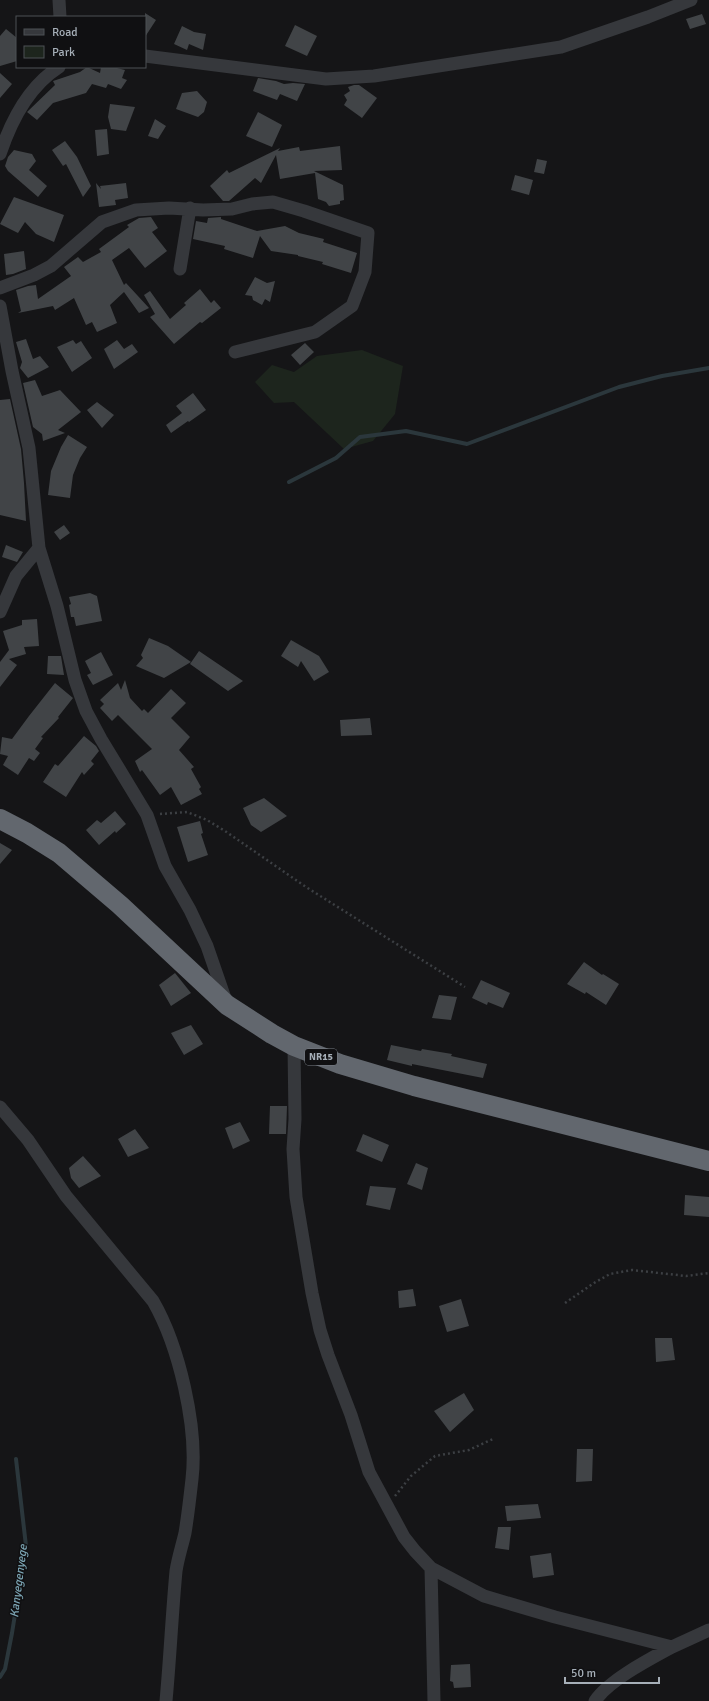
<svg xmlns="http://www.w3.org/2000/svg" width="709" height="1701" viewBox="0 0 709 1701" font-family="Signika,sans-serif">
	<rect width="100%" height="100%" fill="#151517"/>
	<path fill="#1d251d" d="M362,350L403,366L395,414L373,441L344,449L294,402L274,403L255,382L272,365L294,372L317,356Z"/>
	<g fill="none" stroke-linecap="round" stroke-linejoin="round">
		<path stroke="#2b373c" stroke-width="4" d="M289,482L336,458L360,437L406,431L467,444L619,387L662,376L709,368
			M0,1677L5,1669L12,1633L26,1546L16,1459"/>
	</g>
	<path fill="#414447" d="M145,13L156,20L145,37Z
		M702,14L706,24L690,29L686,19Z
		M295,25L317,36L307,56L285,46Z
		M182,26L194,32L206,34L203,50L189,44L187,50L174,44Z
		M6,29L17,38V61L0,66V36Z
		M87,67L100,73L101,67H113L125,70L122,78L127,80L121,89L108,84L106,88L92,84L86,93L53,103L37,120L27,112L55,85L53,81L80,72Z
		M0,73L12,84L0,98Z
		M258,78L276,81L284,84L293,83L305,84L297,101L280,94L277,100L253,91Z
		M354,85H359L377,98L362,118L344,105L347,100L344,95L350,91L348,87Z
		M197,91L207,102L204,112L198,117L176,109L182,93Z
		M110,104L135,107L126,131L111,129L108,117Z
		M258,112L282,125L272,147L246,136Z
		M155,119L166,126L158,139L148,136Z
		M107,129L109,154L97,156L95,130Z
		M65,141L77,157L91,186L83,197L66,164L63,166L52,150Z
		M340,146L342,170L314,171L343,185L344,200L340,201V204L329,206L326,202L318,199L315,173L280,179L276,155L261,183L255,178L229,201H223L210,186L227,170L229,173L280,148L278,151L299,147L300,151Z
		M14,150L32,154L36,161L29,170L47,186L38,197L8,171L5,166L8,157Z
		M537,159L547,161L544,174L534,172Z
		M515,175L533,180L529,195L511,190Z
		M96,183L101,189L100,186L126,183L128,198L115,200L116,205L99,207Z
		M14,197L64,215L54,242L36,234L25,222L18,233L0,224Z
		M151,217L158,228L152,232L167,251L145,268L129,248L112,260L124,285L126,283L149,308L139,313L124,292L110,305L117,323L97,332L92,322L86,325L74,298L55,310L53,306L18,313L21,311L16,290L28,286L36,285L38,299L71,276L64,267L78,257L83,262L101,252L99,249L129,227L127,225L139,218Z
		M221,217V219L257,231L285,226L299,233L324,239L323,242L357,253L351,273L322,264L323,262L298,256V255L271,251L260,236L253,258L224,249L225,246L193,239L196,221L207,223L208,218Z
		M24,251L26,269L13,274L6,275L4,254Z
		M255,277L267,283L275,281L270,302L265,299L262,305L253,300L252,296L245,295Z
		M200,289L211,303L214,300L221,308L202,323L200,322L174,344L150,317L155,314L144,295L150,291L170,319L186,305L184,303Z
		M26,339L33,359L40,356L49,367L28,378L20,368L22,362L16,342Z
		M73,340L76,344L81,341L92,358L72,372L57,347Z
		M117,340L124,349L132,344L138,352L114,369L104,349Z
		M305,343L314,352L300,365L291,355Z
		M35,380L42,396L60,390L81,412L58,430L65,433L43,441L42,434L33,427L23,383Z
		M193,393L206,410L189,422L188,421L171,433L166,425L182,413L176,406Z
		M10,399L21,449L24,483L26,521L0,515V400Z
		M97,402L114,415L102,428L87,410Z
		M68,435L87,447L80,458L73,475L70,498L48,495L51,471L61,447Z
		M64,525L70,533L60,540L54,532Z
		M6,545L23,552L17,562L2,557Z
		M90,593L97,596L102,621L76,626L74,617H71L69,605L71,604L69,597Z
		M37,619L39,646L24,647L26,654L9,659L17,665L0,687V662L9,650L3,631L22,625V620Z
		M149,638L168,646L191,662L164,678L136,666L143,658L141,655Z
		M291,640L319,656L329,672L314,681L301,661L298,667L281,656Z
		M199,651L227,670L243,681L228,691L190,664Z
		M101,652L113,675L93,685L87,675L91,673L85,661Z
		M48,656H61L64,675L47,674Z
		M125,680L130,698L142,711L144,709L148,713L171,689L186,703L171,718L190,737L179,750L194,767L191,769L201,787L199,789L202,794L181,805L171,787L160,795L142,770L140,772L135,761L152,749L118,715L112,721L100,708L104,704L100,700L118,683L121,690Z
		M55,683L73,698L58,717L59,718L41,737L43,738L35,749L40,753L34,761L29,758L18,775L3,765L8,756L0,754L2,737L12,739L29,716Z
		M370,718L372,735L341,736L340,720Z
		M84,736L96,746L99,751L91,761L94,764L84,775L82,772L66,797L43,782L55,764L58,766Z
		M264,798L287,816L261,832L251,825L243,808Z
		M115,811L126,824L116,833L115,831L99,845L86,830L97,820L101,823Z
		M200,821L203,833L201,834L208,855L188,862L177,827Z
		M0,843L12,850L0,864Z
		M584,962L602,975L603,974L619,984L606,1005L586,992L585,994L567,984Z
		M175,973L191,993L171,1006L159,985Z
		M481,980L510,993L503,1008L488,1002L487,1005L472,998Z
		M439,995L457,997L451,1020L432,1018Z
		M191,1025L203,1044L184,1055L171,1033Z
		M391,1045L421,1051L422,1049L452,1054L451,1056L487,1064L483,1078L412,1064V1066L387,1060Z
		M270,1106H287L286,1134H269Z
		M240,1122L250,1141L233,1149L225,1128Z
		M135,1129L149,1148L128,1157L118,1139Z
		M363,1134L389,1145L382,1162L356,1151Z
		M83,1156L101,1176L79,1188L71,1178L69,1168Z
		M416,1163L428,1168L422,1190L407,1184Z
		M370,1186L396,1188L390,1210L366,1205Z
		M685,1195L709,1197V1217L684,1215Z
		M413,1289L416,1306L399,1308L398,1291Z
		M461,1299L469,1326L447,1332L439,1306Z
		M655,1338H672L675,1360L656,1362Z
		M464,1393L474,1410L450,1432L434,1411Z
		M577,1449H593L592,1481L576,1482Z
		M538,1504L541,1518L507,1521L505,1506Z
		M498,1527H511L509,1550L495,1548Z
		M551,1553L554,1575L533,1578L530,1556Z
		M470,1664L471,1687L454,1688L453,1682L450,1681L451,1665Z"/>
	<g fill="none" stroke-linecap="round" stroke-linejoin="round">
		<path stroke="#3c3f43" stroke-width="2.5" stroke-dasharray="2 3" stroke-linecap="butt" d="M160,814L187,812L207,820L225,831L306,887L465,987
			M565,1303L594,1283L610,1274L632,1270L686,1276L709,1273
			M395,1496L411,1476L435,1456L469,1450L495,1438"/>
		<path stroke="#36383c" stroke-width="13" d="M59,0L60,17
			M145,56L326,79L374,76L561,47L648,17L691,0
			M0,154C11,121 29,86 59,67
			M180,269L190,208
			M0,288L34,275L51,266L102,222L136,210L169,208L203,210L232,209L252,204L273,202L304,211L368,233L365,272L352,306L315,332L235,352
			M0,306L12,371L29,448L39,548L57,606L75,680L86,711L101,739L147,815L165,866L190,910L207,946L226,1001
			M0,612L16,576L39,548
			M294,1046L295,1119L293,1149L296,1197L312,1293L320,1330L328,1355L351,1415L369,1472L404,1537L415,1551L431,1568L484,1596L555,1617L672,1647L709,1630
			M0,1107L28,1140L66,1196L153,1301C179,1346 198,1427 192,1479C190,1497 188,1515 185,1533C182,1546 178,1558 176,1571C172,1614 170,1658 166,1701
			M431,1568L434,1701
			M595,1701C609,1680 650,1659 672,1647"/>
		<path stroke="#62676e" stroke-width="20" d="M0,819L27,833L59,853L120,905L227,1005L272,1034L294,1046L340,1064L414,1086L709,1161"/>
	</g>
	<g text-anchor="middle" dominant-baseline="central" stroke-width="3" stroke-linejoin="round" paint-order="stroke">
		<rect fill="#101012" stroke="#797f86" stroke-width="1" x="305" y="1049" width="32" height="16" rx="3"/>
		<g font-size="10" font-weight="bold" fill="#a6afb8">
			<text x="321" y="1057">NR15</text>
		</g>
		<g font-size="12" font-style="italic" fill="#7ca5b4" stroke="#101012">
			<text transform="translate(19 1581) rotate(-83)">Kanyegenyege</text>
		</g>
	</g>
	<rect x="16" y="16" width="130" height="52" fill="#101012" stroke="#4c5054"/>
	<rect x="24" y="29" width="20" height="6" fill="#36383c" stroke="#4c5054"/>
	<text x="52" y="36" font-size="12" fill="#a6afb8">Road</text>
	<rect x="24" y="46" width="20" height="12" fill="#1d251d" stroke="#4c5054"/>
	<text x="52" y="56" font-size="12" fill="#a6afb8">Park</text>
	<path d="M565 1677v6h94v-6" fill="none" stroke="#a6afb8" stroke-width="2"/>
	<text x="571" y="1677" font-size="12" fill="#a6afb8" stroke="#101012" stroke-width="3" paint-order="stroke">50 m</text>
</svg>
